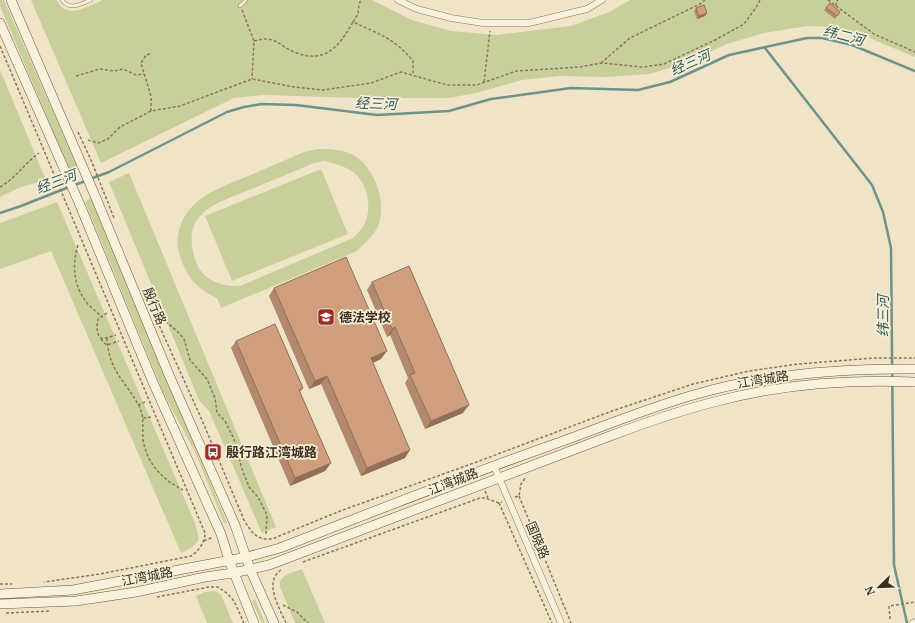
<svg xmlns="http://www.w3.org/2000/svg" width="915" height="623" viewBox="0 0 915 623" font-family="'Noto Serif','Noto Sans SC',serif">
	<rect width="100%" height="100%" fill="#f0e4c8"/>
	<path fill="#c9cf9b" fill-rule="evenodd" d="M0,0H4L77,166L69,169L0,6Z
		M31,0H57C66,21 88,6 103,0H372L412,20L451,31L496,35L571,26L609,12L630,0H915V57L860,34L835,27L807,26L764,33L727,44L688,62L650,74L606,77L559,76L522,80L476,93L449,98H358L265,95L234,98L101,163Z
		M0,70L46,180L21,187L0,197Z
		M318,149C330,149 344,149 355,156C376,169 389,208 376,230C371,238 363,245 357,251L221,308L217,298C197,289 187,278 180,256C176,244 177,236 181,224C193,195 222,187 248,176C267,168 286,160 304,152ZM324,161C333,163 345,166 353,172C368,183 372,207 365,223C362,229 357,234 353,238L240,286C223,287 204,281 197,264C191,250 188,230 199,217C211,203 232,197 249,190C271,181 293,172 314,163Z
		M321,169L348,234L232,281L205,216Z
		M129,173L276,527L262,533L209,411L199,400L109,182Z
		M91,198L227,523H224L196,454L164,394L85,202Z
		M57,202L195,523L199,539C195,546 189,550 181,553L51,251L0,269V223Z
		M302,569L325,623H295L280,587C278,574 293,573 302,569Z
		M215,591L221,595L233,623H207L196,596L205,592Z
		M255,599L265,623H262L252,601Z"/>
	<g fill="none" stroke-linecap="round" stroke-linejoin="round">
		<path stroke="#6f938a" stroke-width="2.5" d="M765,48L872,185L883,212L891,248L894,565L907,623
			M90,179L109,172L227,112L244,107L262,104L296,105L377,115L449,111L491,99L571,88L638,90L670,82L729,55L807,38H822L852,45L915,71
			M74,185L86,181
			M0,213L21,206L69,187"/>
		<defs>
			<path id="lane" d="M62,0C70,11 81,4 91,0
				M240,6L246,0"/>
			<path id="street" d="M398,0L417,9L451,18L483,23H529L587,9L602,0
				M494,466L561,623
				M913,623L915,622"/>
			<path id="secondary" d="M11,0L96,198L169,375L235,525L250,569L274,623
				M0,23L80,205L152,380L221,534L229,560L254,623
				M0,594L73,590L247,557L280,548C369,513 459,478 549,446C598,429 646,408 697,394C767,374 842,368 915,369
				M0,604L76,601L136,592L205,577L233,573L269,565L610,436C647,422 684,409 722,400C784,384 851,379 915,382"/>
		</defs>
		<use href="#lane" stroke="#8d765c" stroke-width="4"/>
		<use href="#street" stroke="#8d765c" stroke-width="7"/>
		<use href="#secondary" stroke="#6f573f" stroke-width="10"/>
		<path stroke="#8d765c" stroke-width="1.5" stroke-dasharray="3 2" stroke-linecap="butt" d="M828,0L874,34L915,52
			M836,6V2L838,0
			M242,10L254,41L252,79
			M353,22L358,14L359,4L361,0
			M254,41C276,34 279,47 297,53C326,64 340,45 353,22C379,34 394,38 413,61V75
			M0,46L205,533C205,542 198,552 191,556L100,574L44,582
			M150,54L146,55L141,63L151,96V111
			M601,63L630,38L700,4L705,0
			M76,76L100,69L114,71L123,69L136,75L144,74
			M484,82L490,31
			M78,132L91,160L114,218
			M88,140L98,143L108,139L120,127L151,111L180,106L252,79L294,87L323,90L371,83L401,72L447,85H477L516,71L580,67L601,63L643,67L664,64L715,40L744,24L757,6L760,0
			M0,187C15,179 25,163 39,153
			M78,245C72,265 73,285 87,303C91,308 97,312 101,316
			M149,303L202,420L244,520C252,533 256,540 272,539L340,511L474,463L612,411L693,384L749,371L798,364L874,358H915
			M107,313L98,319C97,326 95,335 103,339L116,335
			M162,318L179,333L184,339L190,360L207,379L215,398L217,413L225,421L234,439L242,469L249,487L258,497L267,515L266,535
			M107,338C109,372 125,380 139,406C145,418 142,428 143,439C146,463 163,480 183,490
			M101,339L104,343L107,345L119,341
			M138,405L145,402
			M143,418L152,417
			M485,491L488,498
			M519,496L571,623
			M515,497L519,496L521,484L526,477
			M499,503L552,623
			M204,541L213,537
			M303,562L480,498H485L499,503L502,502
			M281,570C263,582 280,609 286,623
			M0,584H12
			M157,597L209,587H218L228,594L234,601L244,623
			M283,605L297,612L308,623
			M6,613L50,611
			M890,619L889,606L915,602"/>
		<use href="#lane" stroke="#faf1dc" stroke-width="3"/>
		<use href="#street" stroke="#faf1dc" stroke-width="6"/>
		<use href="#secondary" stroke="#faf1dc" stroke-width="9"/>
	</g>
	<path fill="#b2896c" d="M830,3L840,12L835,19L824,10Z
		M696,8L705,16L697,19L694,11Z
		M372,282L463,413L425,429L405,383L408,378L390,335L387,337L367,290Z
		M274,288L381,359L373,363L405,458L361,476L321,384L309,389L269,296Z
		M236,341L303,388L300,392L331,463L325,471L290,486L231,348Z"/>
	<path fill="#916f58" d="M707,13L705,16L697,19L699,16Z
		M395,327L390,335L387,337L392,329Z
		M387,351L381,359L365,366L371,358Z
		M327,376L321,384L309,389L315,381Z
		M469,405L463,413L425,429L431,421Z
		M410,450L405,458L361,476L367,468Z
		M331,463L325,471L290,486L295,478Z"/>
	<path fill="#cf9f7d" stroke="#916f58" d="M830,3L840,12L837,16L826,8Z
		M704,5L707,13L699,16L696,8Z
		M346,257L387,351L371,358L410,450L367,468L327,376L315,381L274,288Z
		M409,266L469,405L431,421L410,375L415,373L395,327L392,329L372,282Z
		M275,324L303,388L299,390L331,463L295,478L236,341Z"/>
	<defs>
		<symbol id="school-square" viewBox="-11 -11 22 22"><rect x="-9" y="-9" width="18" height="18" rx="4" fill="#9e2a2b" stroke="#f7eed8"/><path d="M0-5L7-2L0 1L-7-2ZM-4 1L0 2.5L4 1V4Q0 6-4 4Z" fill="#fff"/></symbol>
		<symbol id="bus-square" viewBox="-11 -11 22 22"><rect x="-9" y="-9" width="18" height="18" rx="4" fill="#9e2a2b" stroke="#f7eed8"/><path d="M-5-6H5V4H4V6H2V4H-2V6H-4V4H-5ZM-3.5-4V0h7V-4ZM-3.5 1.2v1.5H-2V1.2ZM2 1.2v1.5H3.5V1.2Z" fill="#fff"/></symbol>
	</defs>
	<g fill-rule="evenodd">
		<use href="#school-square" x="316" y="307" width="20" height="20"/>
		<use href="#bus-square" x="203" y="442" width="20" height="20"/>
	</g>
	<g text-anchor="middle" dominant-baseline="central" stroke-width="3.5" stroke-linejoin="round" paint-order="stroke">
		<g font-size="13" fill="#3d2e20" stroke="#f7eed8">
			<text transform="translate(155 306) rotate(67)">殷行路</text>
			<text transform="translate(763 379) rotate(-9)">江湾城路</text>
			<text transform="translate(453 481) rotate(-21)">江湾城路</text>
			<text transform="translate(538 540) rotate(67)">国晓路</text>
			<text transform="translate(147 576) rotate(-11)">江湾城路</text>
		</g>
		<g font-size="13" font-weight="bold" fill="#3d2e20" stroke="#f7eed8" text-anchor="start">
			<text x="339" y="317">德法学校</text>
			<text x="226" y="452">殷行路江湾城路</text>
		</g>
		<g font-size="14" font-style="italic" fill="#2f5d5a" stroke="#f7eed8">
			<text transform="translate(844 35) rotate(15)">纬二河</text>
			<text transform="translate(690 62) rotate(-24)">经三河</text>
			<text transform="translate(376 103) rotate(2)">经三河</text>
			<text transform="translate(56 181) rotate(-21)">经三河</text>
			<text transform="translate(882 316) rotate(-90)">纬三河</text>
		</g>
	</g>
	<g transform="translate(879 587) rotate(247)" stroke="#f7eed8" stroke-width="3" paint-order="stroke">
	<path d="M0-3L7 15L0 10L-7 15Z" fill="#3d2e20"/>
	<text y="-6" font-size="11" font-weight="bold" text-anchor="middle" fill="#3d2e20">N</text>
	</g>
</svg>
